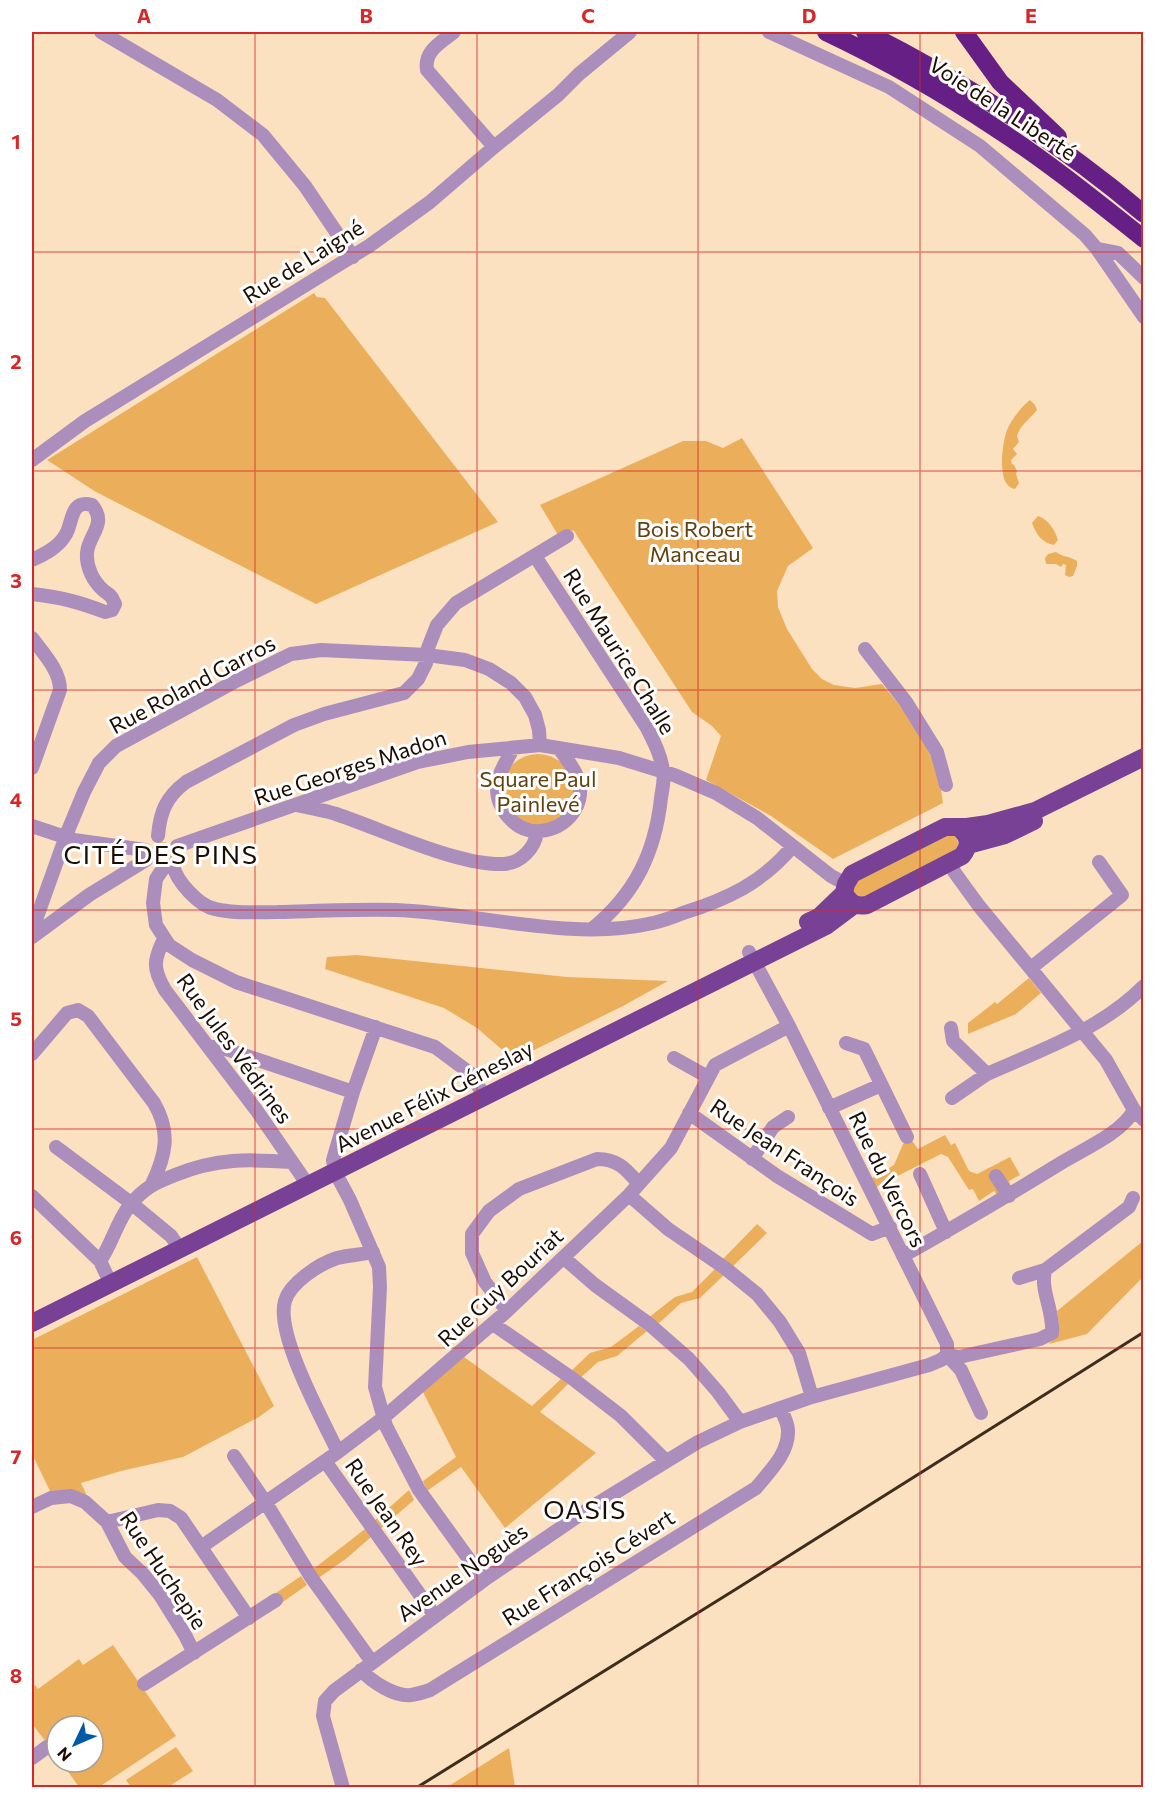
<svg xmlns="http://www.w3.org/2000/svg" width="1175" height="1819" viewBox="0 0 1175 1819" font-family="Commissioner,sans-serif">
	<rect width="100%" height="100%" fill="#fce1c0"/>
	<path fill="#ebaf5c" d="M314,293L317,297L325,298L498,522L316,604L96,492L47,460Z
		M1030,400L1035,405L1037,410C1029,420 1021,424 1017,436L1019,442L1013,449L1017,454L1011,460L1012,464L1014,465L1017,471L1016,474L1019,483L1015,489C996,486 1002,444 1007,430C1011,420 1021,407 1030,400Z
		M742,438L813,548L788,566L777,591L778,607L787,629L812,669L822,679L834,685L855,688L882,684L911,719L926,746L938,770L943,803L833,859L771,816L706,780L721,736L712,726L692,712L574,531L566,529L558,535L540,505L683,441H706L723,448Z
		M1038,516C1048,519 1055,530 1058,540L1054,545C1042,543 1036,534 1032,523Z
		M1056,552C1062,557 1070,556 1077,561V566L1073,576L1069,577L1065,575L1066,565L1063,564L1061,567L1056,564H1046L1045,558L1048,554Z
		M502 790a36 36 0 1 1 72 0a36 36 0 1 1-72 0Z
		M944,832L954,834C958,841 960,844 956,851L867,901L854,898L852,883Z
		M151 853a11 11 0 1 1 22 0a11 11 0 1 1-22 0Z
		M357,955L567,977L668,981L623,1006L514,1060L477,1028L444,1008L325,969L327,957Z
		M1029,978L1041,993L1016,1014L968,1034V1023L995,1002L997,1004Z
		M945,1135L951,1145L955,1143L969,1171L977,1174L1010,1157L1020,1175L1009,1181L1011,1187L998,1196L994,1191L979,1201L973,1189L969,1190L948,1157L941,1154L876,1187L872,1178L894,1165L903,1144L910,1138L918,1149Z
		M757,1224L767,1233L731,1268L722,1260Z
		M1143,1241V1277L1087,1334L1049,1344C1060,1331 1060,1328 1057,1311Z
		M197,1257L274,1406L259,1417L183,1457L121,1471L81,1483L88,1498L50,1491L32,1454V1340Z
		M715,1269L724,1275L700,1298L681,1303L657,1325L648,1318L675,1297L692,1292Z
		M639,1326L647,1331L617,1356L598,1362L579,1379L570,1372L590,1353L611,1347Z
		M464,1357L532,1406L561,1379L568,1384L540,1412L596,1453L505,1528L461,1467L427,1491L423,1481L456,1457L423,1392Z
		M409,1490L414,1500L379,1530L373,1522Z
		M365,1529L371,1537L347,1558L317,1579L312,1570Z
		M301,1576L307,1585L280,1604L273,1595Z
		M113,1645L176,1736L99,1787H79L61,1762H93V1726H57V1756L32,1724V1687L35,1685L38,1689L79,1659L83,1665Z
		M176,1747L193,1771L168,1787H131L126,1780Z
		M509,1748L515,1787H447L452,1784Z"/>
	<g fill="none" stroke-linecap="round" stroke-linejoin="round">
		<path stroke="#ac8ebc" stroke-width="14" d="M101,32L217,100L263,135L305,186L353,257
			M454,32C440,43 424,51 427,70L494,147
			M769,32L889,87L980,146L1085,235L1097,249L1144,317
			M1097,249L1118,253L1144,278
			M32,460L85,421L369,246L430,202L494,147L558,95L579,74L630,32
			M535,556L647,728C654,742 661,755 663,771C665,779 662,790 661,798C655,853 635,894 592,929
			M32,560C45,554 59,547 66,534C73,522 70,499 92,505C108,524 88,535 87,553C86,567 93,581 103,590C110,596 111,594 115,604L112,610L105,612C79,602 60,597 32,594
			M32,638C43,653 60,670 60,690L32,768
			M865,649L906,702L937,752L946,785
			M513,748C508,759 497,775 497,786C496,809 516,833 540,831C566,829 587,805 578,779C575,768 565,758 559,748
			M296,805C309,808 324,810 336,814C374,827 411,844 449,855C466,860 486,865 504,864C521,863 535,848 537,832
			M32,826L74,840L145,850
			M158,836C160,812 166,797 186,782L294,725L324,714L404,693L418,679L426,663L428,648L437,625L456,603L567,536
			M177,846L418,762L468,752L540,745L619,758L674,775L716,793L757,818L831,876L846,884
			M950,864L955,873L979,906L1106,1060L1134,1110L1144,1120
			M173,865C176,881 199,906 215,909C235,914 257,912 278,912C317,911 357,909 396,910C479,913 571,942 653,923C663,921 673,917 683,913C728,899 762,883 793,846
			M162,870L156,879L153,903L156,925L169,945L192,960L236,982L435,1047L470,1073L485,1097
			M32,931L67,833L84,792L99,763L116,746L234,682L291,654L321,650L427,655L465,660L489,669L511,683L525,697L535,715L539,730L540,745
			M32,937L89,895L146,860
			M164,939C153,961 153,969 165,990L257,1111L308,1185
			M749,952L789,1026L947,1344V1355L961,1370L981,1413
			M1031,968L1122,895L1099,862
			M376,1027L353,1092L333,1160L335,1172L350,1200L379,1267L380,1287L375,1387L386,1426L419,1490L484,1580
			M951,1028L953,1041L987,1074C1043,1049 1100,1030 1144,986
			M846,1043L864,1049L907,1137
			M209,1047H220L353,1092
			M32,1054L67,1013L78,1010L88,1016L154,1103C171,1132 166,1155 152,1184
			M674,1058L708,1077
			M952,1098L987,1074
			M829,1108L881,1085
			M689,1113L777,1176L872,1234L890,1227
			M56,1147L131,1203L171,1236L180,1249
			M752,1159L773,1127L788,1117
			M920,1174L946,1232
			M996,1176L1009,1196
			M629,1195L668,1229L725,1268L757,1294L780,1322L799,1353L812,1397
			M32,1196L100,1261L111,1284
			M903,1256C956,1226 1009,1195 1061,1163C1084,1149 1122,1133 1134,1110
			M564,1258L595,1285L649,1324L689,1359L718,1392L740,1422
			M100,1261C112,1244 117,1221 130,1205C145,1187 155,1183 175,1175C217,1158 248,1159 292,1162
			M1019,1278L1045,1270
			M507,1311L485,1282L472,1253V1234L489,1211L519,1189L597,1159C618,1159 626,1169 639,1184
			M493,1324L573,1379L621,1416L666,1461
			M947,1355L959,1357L1040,1339L1052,1333C1054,1311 1040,1291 1045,1270L1129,1207L1133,1198
			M338,1452C323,1420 275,1334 285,1301C290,1283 319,1264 337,1258C348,1255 361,1255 373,1252
			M234,1456L266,1503L311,1577L372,1662
			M325,1461L435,1616
			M32,1507L51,1498L71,1496L85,1502L107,1522L125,1557L143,1574L160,1595L185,1635L194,1653
			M107,1522L158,1510L170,1511L181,1518L249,1618
			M201,1547L338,1452L383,1418L507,1311L629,1195L671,1148L715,1065L789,1026
			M361,1670C372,1682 395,1697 411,1695C418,1694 424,1692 430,1690L756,1488C770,1471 789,1453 788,1430C788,1423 783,1414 780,1408
			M144,1684L276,1600
			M32,1758L47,1747
			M343,1788L323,1716L325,1701L334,1691L484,1580L587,1510L698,1442L740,1422L812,1397L929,1365L941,1360L947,1355"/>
		<path stroke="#794195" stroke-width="18" d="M958,827C969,836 971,845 962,856L867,905C855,907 850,903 844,893L846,884L852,874L945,827H967L988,824L1035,811L1144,757
			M968,845L1005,835L1034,821
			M808,922L819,917L844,893
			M32,1323L826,926L854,905"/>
		<path stroke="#662085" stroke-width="18" d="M826,32C885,60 942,92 997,129C1048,162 1096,201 1144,239
			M865,32C964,82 1059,142 1144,214
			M964,32L1000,82L1058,137"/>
		<path stroke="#3e2d1d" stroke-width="3" d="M416,1788L733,1591L1144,1332"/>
	</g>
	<path fill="none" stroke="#d62828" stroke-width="1.5" stroke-opacity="0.55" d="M255,32V1788M477,32V1788M698,32V1788M920,32V1788M32,252H1144M32,471H1144M32,690H1144M32,910H1144M32,1129H1144M32,1348H1144M32,1567H1144"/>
	<g text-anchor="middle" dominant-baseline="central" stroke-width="6" stroke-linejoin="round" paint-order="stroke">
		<g font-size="22" fill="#1d0d00" stroke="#fff">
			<text transform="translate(1003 108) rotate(33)">Voie de la Liberté</text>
			<text transform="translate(303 261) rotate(-32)">Rue de Laigné</text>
			<text transform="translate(620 651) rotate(58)">Rue Maurice Challe</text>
			<text transform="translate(192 684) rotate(-28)">Rue Roland Garros</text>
			<text transform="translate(350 767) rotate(-18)">Rue Georges Madon</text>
			<text transform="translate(235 1048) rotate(54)">Rue Jules Védrines</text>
			<text transform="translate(434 1096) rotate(-27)">Avenue Félix Géneslay</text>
			<text transform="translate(785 1152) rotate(34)">Rue Jean François</text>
			<text transform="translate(888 1179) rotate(64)">Rue du Vercors</text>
			<text transform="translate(500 1287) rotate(-43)">Rue Guy Bouriat</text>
			<text transform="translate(387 1512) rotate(55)">Rue Jean Rey</text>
			<text transform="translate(588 1567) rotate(-32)">Rue François Cévert</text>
			<text transform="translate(164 1570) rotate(56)">Rue Huchepie</text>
			<text transform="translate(462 1572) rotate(-35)">Avenue Noguès</text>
		</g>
		<g font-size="22" fill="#62410f" stroke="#fff">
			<text x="695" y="528">Bois Robert<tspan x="695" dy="25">Manceau</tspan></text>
			<text x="538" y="778">Square Paul<tspan x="538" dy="25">Painlevé</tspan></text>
		</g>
		<g font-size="26" letter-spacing="1.5" fill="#1d0d00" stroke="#fff">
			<text x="161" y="853">CITÉ DES PINS</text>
			<text x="585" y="1508">OASIS</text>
		</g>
	</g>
	<rect width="1175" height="1819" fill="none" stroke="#ffffff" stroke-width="66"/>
	<g transform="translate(75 1744) rotate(226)"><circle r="28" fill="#ffffff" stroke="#a59e99" stroke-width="1.5"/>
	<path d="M0-4.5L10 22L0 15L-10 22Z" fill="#015aa7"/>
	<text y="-9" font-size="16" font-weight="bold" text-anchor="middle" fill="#1d0d00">N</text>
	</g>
	<rect x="33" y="33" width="1109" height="1753" fill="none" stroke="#d62828" stroke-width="2"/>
	<g font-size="20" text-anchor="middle" font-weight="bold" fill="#d62828">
		<text x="144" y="23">A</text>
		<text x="366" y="23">B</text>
		<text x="588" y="23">C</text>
		<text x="809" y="23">D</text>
		<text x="1031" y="23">E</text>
		<text x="16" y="149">1</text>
		<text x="16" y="369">2</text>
		<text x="16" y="588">3</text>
		<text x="16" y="807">4</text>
		<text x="16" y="1026">5</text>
		<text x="16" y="1245">6</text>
		<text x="16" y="1464">7</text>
		<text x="16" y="1683">8</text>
	</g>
</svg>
